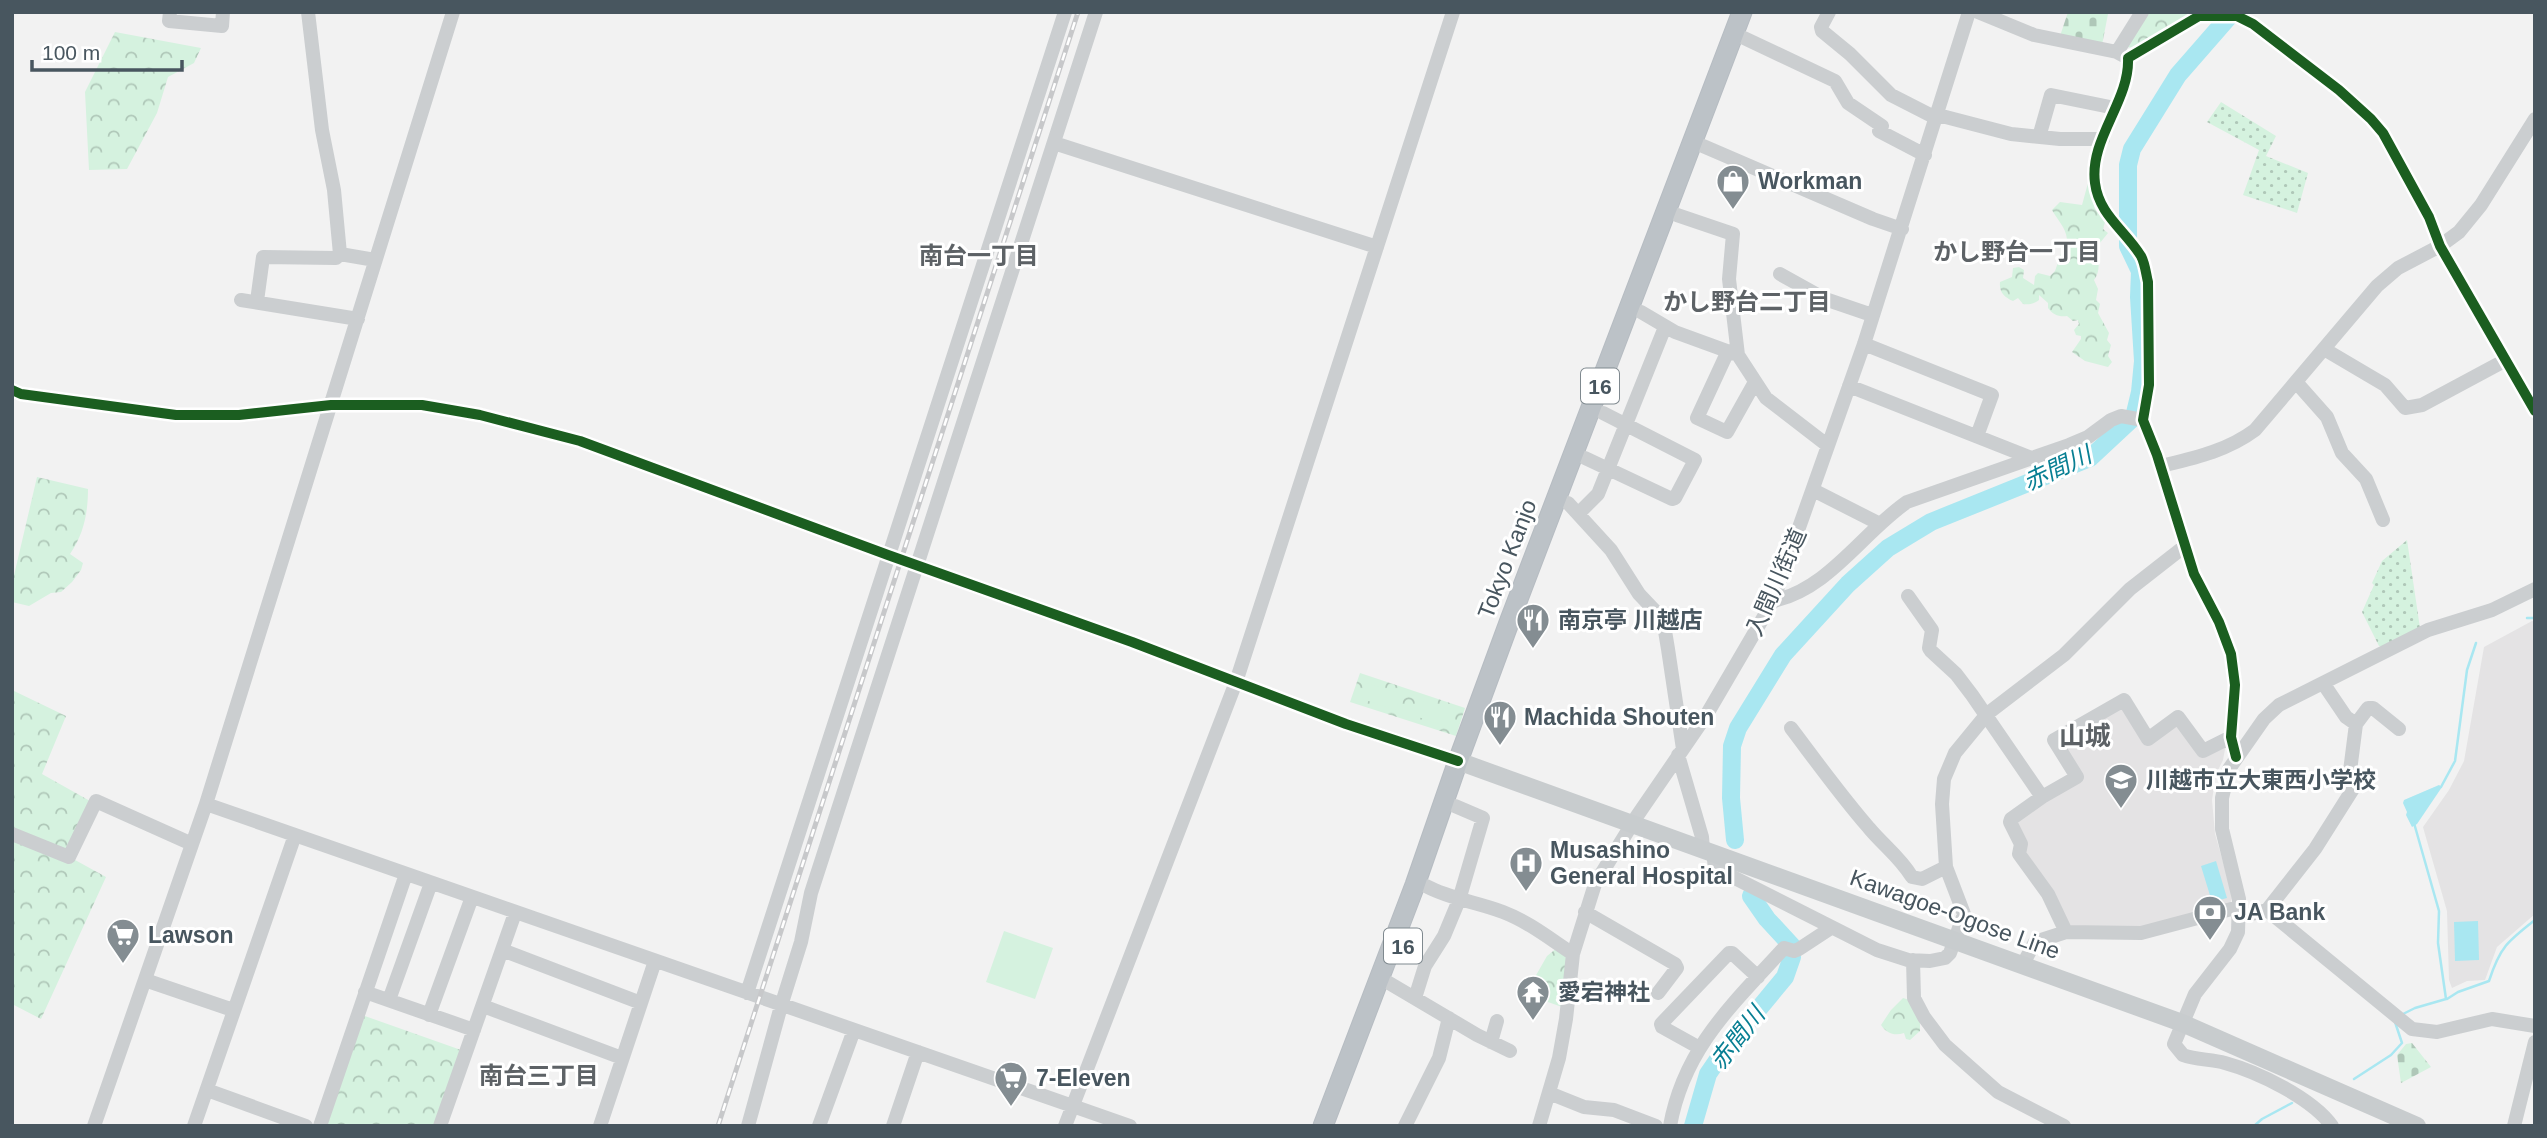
<svg xmlns="http://www.w3.org/2000/svg" width="2547" height="1138" viewBox="0 0 2547 1138" font-family="Helvetica,'Noto Sans JP',sans-serif">
	<defs>
		<pattern id="grass-dots" width="8" height="8" patternUnits="userSpaceOnUse" patternTransform="scale(1.75)"><rect width="8" height="8" fill="#d5f2df"/><path d="M2 2h.1M6 6h.1" fill="none" stroke="#afc7b8" stroke-width="1.8" stroke-linecap="round"/></pattern>
		<pattern id="forest-crowns" width="20" height="18" patternUnits="userSpaceOnUse" patternTransform="scale(1.75)"><rect width="20" height="18" fill="#d5f2df"/><path d="M2 6a3 3 0 1 1 6 0M12 15a3 3 0 1 1 6 0" fill="none" stroke="#afc7b8"/></pattern>
		<pattern id="cemetery-stones" width="16" height="16" patternUnits="userSpaceOnUse" patternTransform="scale(1.75)"><rect width="16" height="16" fill="#d5f2df"/><path d="M2 7V4a2 2 0 0 1 4 0v3zM10 15v-3a2 2 0 0 1 4 0v3z" fill="#afc7b8"/></pattern>
	</defs>
	<rect width="100%" height="100%" fill="#f2f2f2"/>
	<path fill="#e4e3e4" d="M2532,621L2535,622V914L2497,947L2485,980L2467,981L2452,988L2449,980L2447,911L2423,827L2449,790L2464,761L2484,647Z
		M2123,704L2147,742L2178,721L2202,754L2226,744L2223,760L2216,774L2212,800L2215,834L2233,897L2230,903L2139,928L2067,926L2027,860L2015,820L2080,780L2060,744Z"/>
	<path fill="url(#grass-dots)" d="M2221,102L2276,136L2266,156L2308,173L2297,213L2243,195L2259,150L2207,122Z
		M2407,540L2420,628L2383,646H2379L2362,612L2374,585L2372,583L2382,561Z"/>
	<path fill="url(#forest-crowns)" d="M2146,12H2194L2135,48L2126,47Z
		M115,32L201,48L194,63L168,77L157,113L127,169L89,170L85,92Z
		M2088,183L2095,209L2105,222L2103,229L2108,233L2095,249C2099,259 2101,271 2094,280L2098,289L2096,300L2100,304L2098,313L2109,333L2107,340L2111,345L2108,356L2112,362L2108,367L2085,361L2072,352L2081,339V336L2076,335L2074,330L2079,324L2078,320L2073,321L2067,316C2059,317 2053,315 2048,308V303L2039,295V300C2034,304 2029,305 2023,304L2018,298L2013,301C2004,297 1999,292 2000,282L2012,277L2013,268L2019,267L2024,270L2023,278L2034,285L2035,276L2038,273L2050,276L2055,271L2062,251H2067C2069,230 2062,227 2052,210L2060,202L2082,205Z
		M37,477L88,489C88,512 84,534 70,554L83,563L81,570L72,582L61,592L51,593L29,606L12,602V584Z
		M1360,673L1465,708L1456,736L1350,702Z
		M12,690L66,716L42,774L90,801L66,855L106,877L41,1019L12,1004Z
		M1557,948L1568,955L1562,1007L1531,996L1527,991L1547,956Z
		M1903,998L1913,1001L1920,1022V1031L1910,1040L1906,1039L1904,1033C1895,1036 1887,1034 1881,1025L1891,1010Z
		M362,1015L461,1050L434,1126H327Z"/>
	<path fill="url(#cemetery-stones)" d="M2068,12L2108,14L2102,45L2060,36Z
		M2412,1043L2431,1067L2401,1083L2397,1055L2406,1044Z"/>
	<path fill="#d5f2df" d="M1367,683L1401,694L1396,710L1362,699Z
		M1420,701L1454,711L1449,727L1415,716Z
		M1004,931L1053,948L1035,999L986,982Z"/>
	<path fill="#a9e7f1" d="M2439,785L2442,787L2417,824L2412,827L2406,815L2407,812L2403,803L2404,800Z
		M2216,861L2227,898L2212,902L2201,866Z
		M2478,921L2479,960L2455,961L2454,922Z"/>
	<g fill="none" stroke-linecap="round" stroke-linejoin="round">
		<path stroke="#a9e7f1" stroke-width="2.5" d="M2527,618H2535
			M2441,787L2455,761L2467,670L2476,643
			M2447,999L2458,992L2489,981C2500,947 2508,941 2535,920
			M2401,1015L2415,1008L2446,999L2438,943L2439,911L2414,823
			M2354,1079L2391,1055L2402,1043L2395,1022
			M2254,1126L2262,1119L2292,1103"/>
		<path stroke="#a9e7f1" stroke-width="18" d="M1735,840L1731,798L1732,746L1738,728L1783,655L1848,584L1888,548L1931,522L2090,458L2134,417L2140,392L2143,361L2139,297L2140,271L2128,246V165L2132,149L2178,75L2233,12
			M1751,896L1767,919L1793,947
			M1693,1126L1708,1074L1723,1052L1785,977L1792,957"/>
		<defs>
			<path id="highway" d="M1323,1126L1415,885L1458,761L1510,620L1742,12"/>
		</defs>
		<use href="#highway" stroke="#b6bcc2" stroke-width="21"/>
		<path stroke="#cbced0" stroke-width="14" d="M170,12L169,21L222,26L223,12
			M308,12L322,130L334,190L340,254L375,260
			M1829,12L1821,27L1822,31L1850,54L1891,95L1936,118
			M1978,12L2034,35L2117,52L2128,58
			M1744,38L1835,81L1848,103L1882,126L1879,131L1925,155
			M2117,52L2142,12
			M1938,115L2011,134L2060,139H2103
			M2039,137L2051,95L2115,108
			M1054,143L1377,247
			M1703,146L1873,219L1902,229
			M1677,215L1733,234L1729,279L1738,355
			M1780,274L1825,299L1872,315
			M241,300L358,319
			M257,301L263,257L336,258L340,254
			M1641,312L1675,332L1738,355L1766,398L1827,445
			M1864,344L1992,395L1977,436
			M2324,349L2385,385L2405,408L2422,405L2504,361
			M1728,351L1697,418L1727,432L1755,382
			M2296,382L2327,417L2342,453L2366,479L2383,520
			M1849,386L2034,459
			M12,390L21,394L176,415H239L331,405H422L480,415L580,441L888,555L1132,642L1346,724L1458,761
			M1585,458L1672,499L1675,498L1695,460L1603,413
			M2161,466C2194,458 2227,451 2255,430L2377,286L2398,268L2440,246L2459,232L2481,205L2535,119
			M1813,490L1880,524
			M1568,503L1611,550L1639,594L1658,614L1665,631L1668,649L1683,749
			M1579,513L1598,494L1665,327
			M1908,596L1932,630L1929,648L1931,651L1956,674L1972,695L2042,797L2011,819L2010,822L2021,844L2019,854L2048,894L2066,932
			M1773,601C1829,589 1862,533 1907,502L2069,445L2088,437L2111,420L2121,416L2143,420
			M2323,683L2346,717L2356,724
			M1791,728C1816,761 1841,796 1869,828C1883,845 1900,857 1912,877L1922,879L1946,867
			M1678,755L1702,837L1703,849
			M2236,757L2231,737L2235,685L2231,654L2219,622L2194,574L2157,455L2143,420L2149,385L2148,282C2146,274 2145,263 2141,256C2125,230 2099,215 2095,183C2089,139 2130,101 2128,58L2199,16H2237L2253,24L2339,90L2371,119L2383,133L2429,217L2440,246L2535,411
			M2042,797L2077,777L2054,740L2124,700L2148,739L2178,717L2203,751L2231,737
			M206,804L1130,1126
			M12,834L69,857L96,801L192,844
			M1713,852L1715,868L1877,950L1908,960L1930,961L1945,958L1950,953L1964,914L1946,867L1942,804L1944,779L1955,753L1987,714L2064,655L2130,589L2185,546
			M1426,886C1450,899 1477,902 1503,912C1529,922 1550,939 1573,954
			M2267,910L2412,1029L2437,1032L2492,1019L2535,1026
			M1585,912L1675,964L1677,968L1658,993
			M2240,917L2267,910L2315,849L2358,781L2350,771L2356,724L2368,708H2373L2399,729
			M502,950L641,1003
			M1913,960L1914,998L1924,1017L1945,1045L1998,1092L2064,1126
			M2023,964L2035,942L2066,932L2141,933L2239,907
			M145,980L233,1010
			M1389,983L1477,1035L1510,1051
			M365,992L474,1030
			M747,993L1065,12
			M1415,998L1425,966L1444,936L1459,900L1483,818L1455,806
			M389,1000L431,883
			M483,1006L622,1058
			M429,1015L472,897
			M1491,1042L1497,1021
			M1698,1047L1662,1027L1661,1024L1729,953H1732L1758,977
			M207,1090L306,1126
			M1549,1093L1584,1107L1614,1110L1656,1126
			M94,1126L206,804L453,12
			M194,1126L295,835
			M320,1126L406,874
			M440,1126L515,913
			M600,1126L655,961
			M748,1126L781,1006L801,942L811,893L1096,12
			M819,1126L854,1030
			M893,1126L918,1052
			M1065,1126L1236,682L1453,12
			M1405,1126L1439,1058L1449,1018
			M1539,1126L1559,1058L1566,1019L1573,954L1595,884L1637,816L1707,714L1773,601L1864,344L1969,12
			M1670,1126C1684,1048 1733,1004 1784,948L1794,951L1799,949L1831,928
			M2332,1126C2312,1098 2258,1072 2225,1063C2211,1059 2196,1060 2183,1055L2174,1044L2195,994L2230,949L2238,932L2239,899L2222,829V798L2229,769L2264,719L2279,705L2428,630L2492,610L2535,589
			M2514,1126L2535,1042"/>
		<path stroke="#c8ccce" stroke-width="18" d="M1458,761L2182,1023L2417,1126"/>
		<use href="#highway" stroke="#bcc2c7" stroke-width="19"/>
		<defs>
			<path id="rail" d="M718,1126L1078,12"/>
		</defs>
		<use href="#rail" stroke="#c7c8ca" stroke-width="5"/>
		<use href="#rail" stroke="#fff" stroke-width="2.5" stroke-dasharray="8" stroke-linecap="butt"/>
		<defs>
			<path id="cycleway" d="M12,390L21,394L176,415H239L331,405H422L480,415L580,441L888,555L1132,642L1346,724L1458,761
				M2236,757L2231,737L2235,685L2231,654L2219,622L2194,574L2157,455L2143,420L2149,385L2148,282C2146,274 2145,263 2141,256C2125,230 2099,215 2095,183C2089,139 2130,101 2128,58L2199,16H2237L2253,24L2339,90L2371,119L2383,133L2429,217L2440,246L2535,411"/>
		</defs>
		<use href="#cycleway" stroke="#fff" stroke-width="15"/>
		<use href="#cycleway" stroke="#1b5e20" stroke-width="10"/>
	</g>
	<defs>
		<symbol id="shop-pin" viewBox="-11 -11 22 30"><path d="M0 17L-7.5 6A9.5 9.5 0 1 1 7.5 6Z" fill="#848d92" stroke="#fff"/><path d="M-5-2.5h2.3a2.7 3.5 0 0 1 5.4 0H5L5.5 6h-11ZM-1.5-2.5h3a1.5 2.3 0 0 0-3 0Z" fill="#fff"/></symbol>
		<symbol id="restaurant-pin" viewBox="-11 -11 22 30"><path d="M0 17L-7.5 6A9.5 9.5 0 1 1 7.5 6Z" fill="#848d92" stroke="#fff"/><path d="M-5-6h1v4h1v-4h1v4h1v-4h1v5L-1.5 .5V6h-2V.5L-5-1ZM5-6V6H3V1.5H1.5Q1.5-4 5-6Z" fill="#fff"/></symbol>
		<symbol id="school-pin" viewBox="-11 -11 22 30"><path d="M0 17L-7.5 6A9.5 9.5 0 1 1 7.5 6Z" fill="#848d92" stroke="#fff"/><path d="M0-5L7-2L0 1L-7-2ZM-4 1L0 2.5L4 1V4Q0 6-4 4Z" fill="#fff"/></symbol>
		<symbol id="hospital-pin" viewBox="-11 -11 22 30"><path d="M0 17L-7.5 6A9.5 9.5 0 1 1 7.5 6Z" fill="#848d92" stroke="#fff"/><path d="M-5-5h3v3.5h4V-5h3V5h-3V1.5h-4V5h-3Z" fill="#fff"/></symbol>
		<symbol id="bank-pin" viewBox="-11 -11 22 30"><path d="M0 17L-7.5 6A9.5 9.5 0 1 1 7.5 6Z" fill="#848d92" stroke="#fff"/><path d="M-6-4H6V4H-6ZM0-2.3a2.3 2.3 0 1 0 0 4.6a2.3 2.3 0 1 0 0-4.6Z" fill="#fff"/></symbol>
		<symbol id="supermarket-pin" viewBox="-11 -11 22 30"><path d="M0 17L-7.5 6A9.5 9.5 0 1 1 7.5 6Z" fill="#848d92" stroke="#fff"/><path d="M-6-5.5h2.5l.6 2H6L4.5 2H-2.5L-4.4-4H-6ZM-1.5 3.2a1.3 1.3 0 1 0 .1 0ZM3 3.2a1.3 1.3 0 1 0 .1 0Z" fill="#fff"/></symbol>
		<symbol id="temple-pin" viewBox="-11 -11 22 30"><path d="M0 17L-7.5 6A9.5 9.5 0 1 1 7.5 6Z" fill="#848d92" stroke="#fff"/><path d="M0-6L5-2H3V0L6.5 2.5H4V6H1.5V3h-3V6H-4V2.5H-6.5L-3 0V-2H-5Z" fill="#fff"/></symbol>
	</defs>
	<g fill-rule="evenodd">
		<use href="#shop-pin" x="1714" y="162" width="38" height="52"/>
		<use href="#restaurant-pin" x="1514" y="601" width="38" height="52"/>
		<use href="#restaurant-pin" x="1481" y="698" width="38" height="52"/>
		<use href="#school-pin" x="2102" y="761" width="38" height="52"/>
		<use href="#hospital-pin" x="1507" y="844" width="38" height="52"/>
		<use href="#bank-pin" x="2191" y="893" width="38" height="52"/>
		<use href="#supermarket-pin" x="104" y="916" width="38" height="52"/>
		<use href="#temple-pin" x="1514" y="973" width="38" height="52"/>
		<use href="#supermarket-pin" x="992" y="1059" width="38" height="52"/>
	</g>
	<g text-anchor="middle" dominant-baseline="central" stroke-width="6" stroke-linejoin="round" paint-order="stroke">
		<g fill="#fff" stroke="#7f898f" stroke-width="2">
			<rect x="1581" y="368.5" width="38" height="35" rx="5"/>
			<rect x="1384" y="928.5" width="38" height="35" rx="5"/>
		</g>
		<g font-size="21" font-weight="bold" fill="#48565f">
			<text x="1600" y="386">16</text>
			<text x="1403" y="946">16</text>
		</g>
		<g font-size="23" font-weight="bold" fill="#48565f" stroke="#fff" text-anchor="start">
			<text x="1758" y="181">Workman</text>
			<text x="1558" y="620">南京亭 川越店</text>
			<text x="1524" y="717">Machida Shouten</text>
			<text x="2146" y="780">川越市立大東西小学校</text>
			<text x="1550" y="850">Musashino<tspan x="1550" dy="26">General Hospital</tspan></text>
			<text x="2234" y="912">JA Bank</text>
			<text x="148" y="935">Lawson</text>
			<text x="1558" y="992">愛宕神社</text>
			<text x="1036" y="1078">7-Eleven</text>
		</g>
		<g font-size="23" fill="#48565f" stroke="#fff">
			<text transform="translate(1507 559) rotate(-69)">Tokyo Kanjo</text>
			<text transform="translate(1776 582) rotate(-66)">入間川街道</text>
			<text transform="translate(1955 914) rotate(20)">Kawagoe-Ogose Line</text>
		</g>
		<g font-size="24" font-weight="bold" fill="#5d6266" stroke="#fff">
			<text x="2017" y="251">かし野台一丁目</text>
			<text x="979" y="255">南台一丁目</text>
			<text x="1747" y="301">かし野台二丁目</text>
			<text x="539" y="1075">南台三丁目</text>
		</g>
		<g font-size="24" font-style="italic" fill="#087f93" stroke="#fff">
			<text transform="translate(2057 468) rotate(-25)">赤間川</text>
			<text transform="translate(1737 1038) rotate(-52)">赤間川</text>
		</g>
		<g font-size="26" font-weight="bold" fill="#5d6266" stroke="#fff">
			<text x="2085" y="736">山城</text>
		</g>
	</g>
	<rect width="2547" height="1138" fill="none" stroke="#48565f" stroke-width="28"/>
	<path d="M32 60v10h150v-10" fill="none" stroke="#48565f" stroke-width="3.5"/>
	<text x="42" y="60" font-size="21" fill="#48565f" stroke="#ffffff" stroke-width="5" paint-order="stroke">100 m</text>
</svg>
